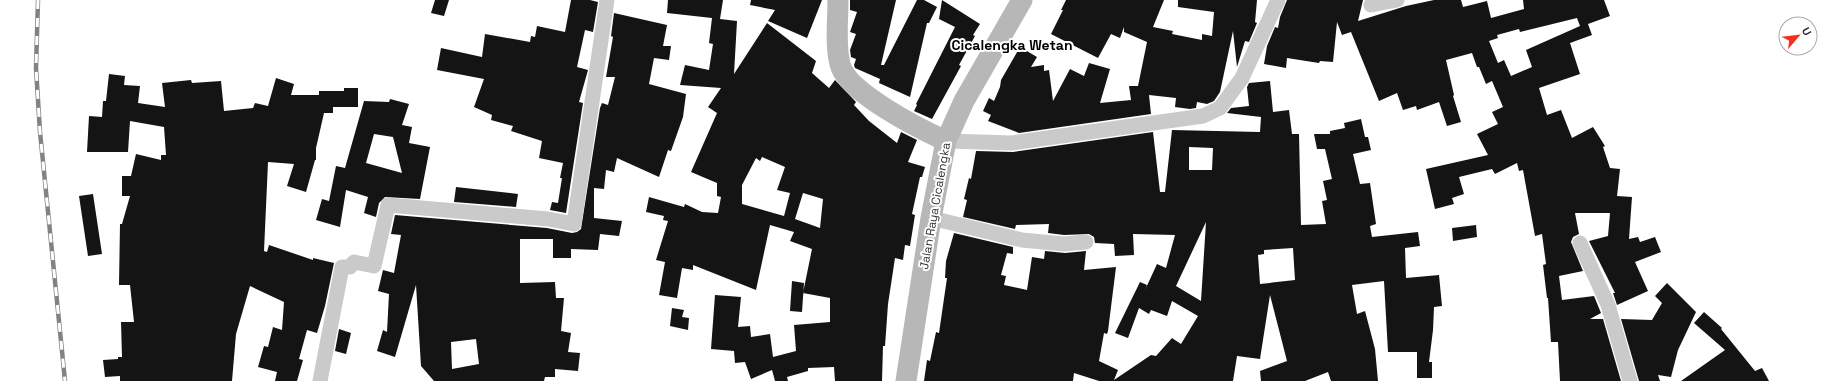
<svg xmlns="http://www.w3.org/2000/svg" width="1834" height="381" viewBox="0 0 1834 381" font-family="'Space Grotesk',sans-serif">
	<rect width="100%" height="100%" fill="#fff"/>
	<path fill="#141414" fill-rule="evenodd" d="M435,0H449L444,16L431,13Z
		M571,0H590L598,2L593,32L585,30L577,67L588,70L579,102L583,103L566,213L550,210L552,202L558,203L562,178H560L563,163L539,158L542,141L511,131L513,126L491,120L492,115L474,107L484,79L437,70L441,48L482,57L485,34L530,42L531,36L535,37L537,26L565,32Z
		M668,0H723L720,19L737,21L734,74L767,23L816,61L812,73L829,88L835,80L856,102L854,105L869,121L897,143L901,132L917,140L908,162L925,167L922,177H920L912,214L915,215L910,246L905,245L903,260L895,258L888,304L885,346H883L882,381H835L834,367L808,368V371L787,377L788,381H775L772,370L751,379L745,362L735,363L734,351L711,349L715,295L741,297L738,327L750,326L751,337L770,334L773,357L796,351L794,325L830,322V298L803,293L812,249L790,241L794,232L770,225L756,290L693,265V270L682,268L677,298L659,295L665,262L656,260L668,221L663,220L664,216L646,212L649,197L684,207L685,204L702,212L718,213L721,197L717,196V183L691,172L717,113L708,107L721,88L680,85L685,65L709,70L713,44L709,43L712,18L667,13ZM762,157L785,167L777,190L790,193L784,216L742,204V185L756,158L760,161ZM803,193L823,199L820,228L795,219Z
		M751,0H822L807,38L768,21L775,10L750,5Z
		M850,0H896L881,65H884L917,0H924L937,7L929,23H927L910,97L879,83L880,79L855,68L854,65L856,59L851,57L850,50L856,34L850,32L857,12L850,10Z
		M942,0L980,24L973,35L975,36L959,65L961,66L932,119L914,111L917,105L916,104L955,27L939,19Z
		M1066,0H1164L1153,27L1173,31L1172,34L1202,40V34L1212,36L1214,12L1178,7V0H1257L1255,22L1257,23L1249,42L1245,41L1237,67L1233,31L1220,92L1214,101L1207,104L1197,102L1196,108L1190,109L1175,107L1176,98L1149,95L1151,114L1019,133L988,121L991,115L983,111L989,98L994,101L1000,87L1001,80L1020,47L1037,57L1031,67L1044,65V71L1049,70L1053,101L1070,69L1084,76L1089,63L1110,69L1100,103L1131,100L1129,86H1138L1147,42L1124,32V27L1120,38L1111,34L1098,58L1051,34L1063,10H1061Z
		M1287,0H1363L1358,21L1406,6L1434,0H1461L1463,7L1487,1L1491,18L1524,9L1523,0H1604L1610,16L1588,24L1592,35L1570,43L1580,74L1539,88L1547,115L1561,110L1572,138L1593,127L1605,146L1603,147L1610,168L1620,169L1617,196L1632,197L1629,239L1638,237L1640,242L1655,237L1661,252L1635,262L1648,291L1617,305L1613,293H1615L1589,241L1608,236L1610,213H1575L1579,234L1573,237L1571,242L1583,271L1559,276L1562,300L1594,296L1601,313L1590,319H1603L1621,381H1560L1558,342H1551L1548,298H1547L1543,265L1546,264L1542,234L1535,236L1523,170L1519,171L1517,163L1495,174L1492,169L1459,177L1464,194L1452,198L1454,204L1435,209L1426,169L1488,155L1477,134L1498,124L1492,112L1503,107L1492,81L1486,84L1479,67H1477L1472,53L1446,60L1454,95L1453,96L1461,122L1447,126L1439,102L1417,110L1416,106L1403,110L1397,93L1379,101L1351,32L1342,35L1337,22L1333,62L1320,61L1319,63L1287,58L1286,68L1264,64L1267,46L1275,27L1278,28L1280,17ZM1577,18L1580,26L1526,50L1532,67L1511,76L1504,60L1498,63L1489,41L1498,38L1497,35L1519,29L1520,32Z
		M614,13L667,25L663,46H671L669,60L654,58L649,84L686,94L683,117L671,151L668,150L659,177L617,158L614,172L606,170L604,189L594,188V218L622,221L619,236L600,234L598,250L571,249V258H553V239H520V283L555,282L556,298H564L561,331L571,333L568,352L580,353L578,371L555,369V377H545L544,381H434L421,366L416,285L395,357L377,351L383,330L387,332L389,294L378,291L383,270L394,273L401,235L391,234L395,215L547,228L572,233L577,232L581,229L600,108L602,103L608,105L615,77H606L613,37L611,36ZM476,339L479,364L452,369L451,342Z
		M109,74L125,76L124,85L140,86L138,103L165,107L162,83L191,80L192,83L221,81L224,111L253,108L255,103L268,106L276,78L294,84L291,95H319V91H344V88H358V107H333V113H324L316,148V160H315L306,192L287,186L294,164L268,162L264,251L267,252L269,245L313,260V258L334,263L325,306L317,333L307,330L299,359L303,360L297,381H275L277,372L258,367L264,346L268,347L273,327L282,330L284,302L250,286L236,334L232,381H120V376L105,377L103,360L118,359V357H122L121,322H134L130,285H119L120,224H122L130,196H122V176H131L136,154L161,160V155H166L164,127L130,121L128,152H87L89,116L102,117L103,101H106Z
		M1270,81L1273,112L1289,110L1292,134H1299L1301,225L1326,224L1322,201L1327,200L1323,181L1332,179L1325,149H1317L1314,134H1330V131L1345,128L1344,123L1361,119L1365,137H1368L1371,150L1353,154L1360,184L1370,183L1376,224L1370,226L1372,237L1418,232L1420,246L1405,248L1406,278L1439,275L1442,306L1434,307L1433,330L1429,362H1432V378H1417V352H1388L1384,281L1352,285L1357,314L1365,311L1375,349L1378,381H1331L1328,372L1305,381H1261L1260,371L1287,361L1270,295L1260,359L1237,356L1233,381H1099L1074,373L1073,381H924L927,360L930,361L936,332L939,333L947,278H945L946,261L954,233L1013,247V254L1007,253L1001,275L1006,276L1004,285L1027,290L1032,257L1044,259L1045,251L1065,253L1086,251L1084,270L1116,267L1108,331L1107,334L1104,333L1099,361L1118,370L1114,380L1151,355L1156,356L1172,338L1181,344L1198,316L1172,301L1167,316L1151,310L1149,314L1139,308L1128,338L1115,333L1140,282L1147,285L1145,290L1157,264L1166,268L1175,235L1133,234L1134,255L1115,256L1114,244L1095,243L1094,237L1089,234L1064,235L1048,233L1049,224L1016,225L1015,229L963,217L967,200L964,199L969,178L971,179L976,151L1013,152L1153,132L1160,192H1165L1172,130L1260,132L1261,117L1227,113L1231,108L1249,106L1247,87L1249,83ZM1189,147L1213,148L1212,170H1189ZM1206,222L1201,301L1176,286ZM1293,248L1295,280L1260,284L1258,255L1264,254V250Z
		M390,99L409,104L402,125L412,127L409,143L430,147L420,199L385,197L379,203L376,217L364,213L368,197L346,190L340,227L316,220L322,199L329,201L336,166L345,168L364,101L389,102ZM374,134L393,137L402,173L366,163Z
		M456,187L518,194L516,207L454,202Z
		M93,194L102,254L88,256L79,196Z
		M1476,225L1477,237L1453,241L1452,228Z
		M792,281L804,283L802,312L790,311Z
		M1667,283L1696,312L1678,350L1671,377L1658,375L1660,381H1639L1621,319L1652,320L1662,303L1655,296Z
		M672,308L684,310L682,317L689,318L688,330L670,326Z
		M1704,312L1722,328L1721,329L1755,371L1762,368L1769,381H1681L1725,350L1694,323Z
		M339,329L351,333L346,354L335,351Z"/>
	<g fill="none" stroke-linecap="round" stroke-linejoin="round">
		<path stroke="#cacaca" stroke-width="15" d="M1371,5L1397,0
			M946,141L1012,143L1203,116L1220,108L1242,78L1278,0
			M931,218L1022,240L1064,244L1086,242
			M1580,243L1608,305L1630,381
			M320,381L342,267H350L354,262L374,266L388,205L548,219L574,224L607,0"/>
		<path stroke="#b7b7b7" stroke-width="21" d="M838,0C838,21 835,44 840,64C846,92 920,129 946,141
			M906,381L931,218L946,141L964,101L1022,0"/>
		<defs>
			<path id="rail" d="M38,0L36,68L40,132L65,381"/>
		</defs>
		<use href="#rail" stroke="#828282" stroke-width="4.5"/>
		<use href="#rail" stroke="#fff" stroke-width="3" stroke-dasharray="9" stroke-linecap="butt"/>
	</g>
	<g text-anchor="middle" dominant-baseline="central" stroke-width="4" stroke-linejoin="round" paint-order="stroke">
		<g font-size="12" fill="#2d2d2d" stroke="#fff">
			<text transform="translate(935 206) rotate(-80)">Jalan Raya Cicalengka</text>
		</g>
		<g font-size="14" font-weight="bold" fill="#000" stroke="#fff">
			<text x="1012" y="45">Cicalengka Wetan</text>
		</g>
	</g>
	<g transform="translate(1798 36) rotate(62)"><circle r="19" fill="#ffffff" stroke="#ababab"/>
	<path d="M0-3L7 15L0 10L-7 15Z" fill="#f5301e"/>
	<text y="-6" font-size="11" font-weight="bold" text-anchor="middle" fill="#2d2d2d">U</text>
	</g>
</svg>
